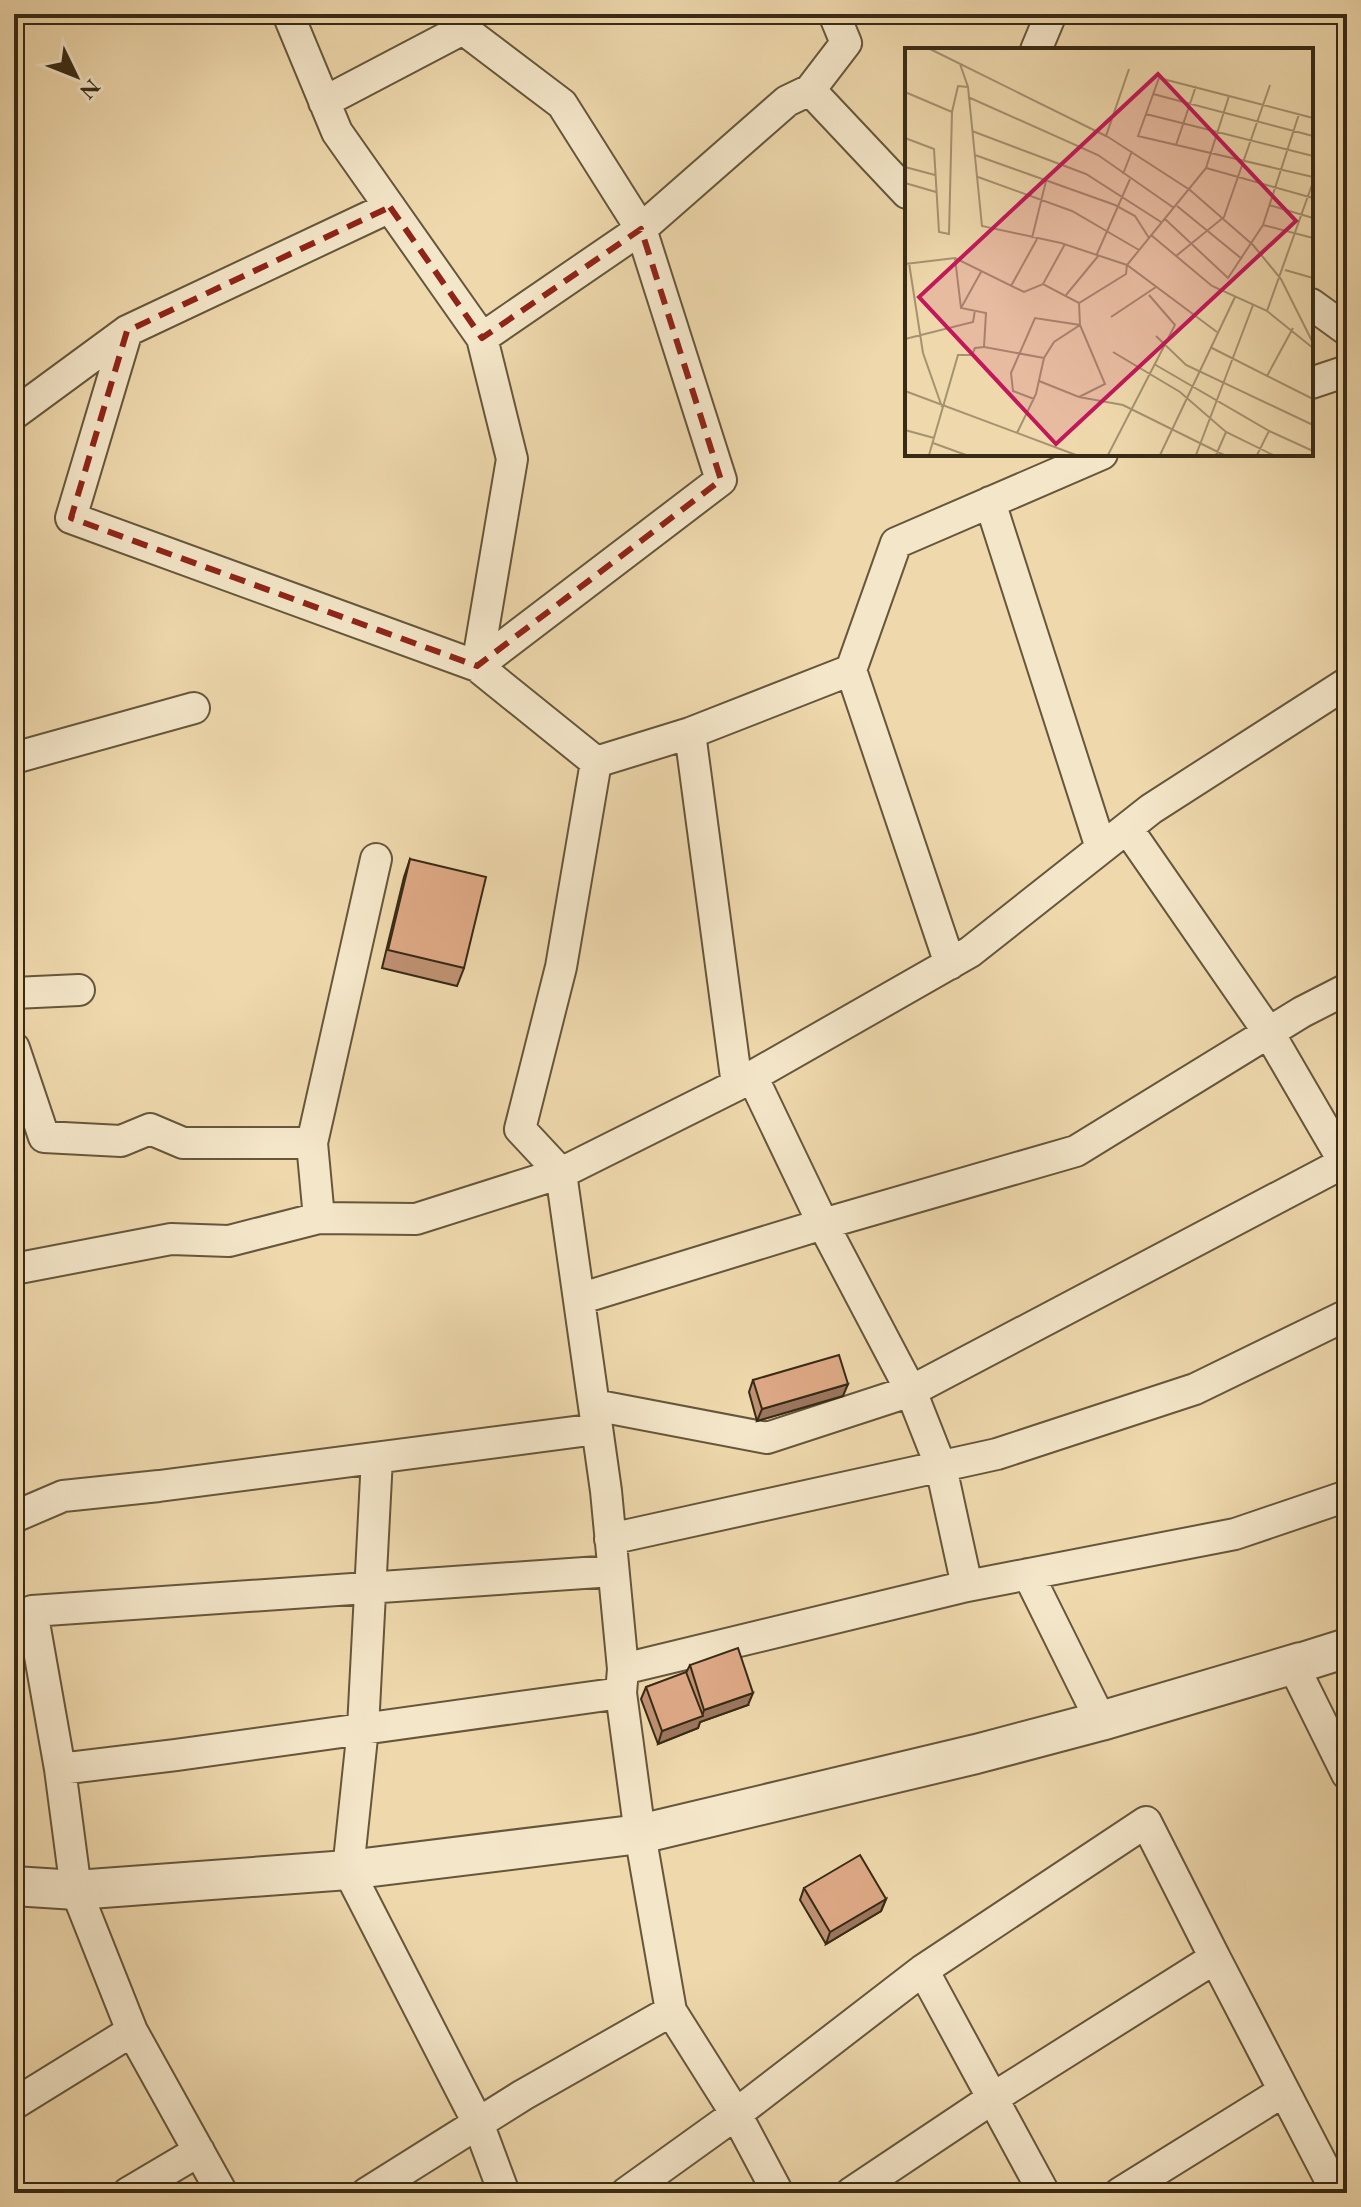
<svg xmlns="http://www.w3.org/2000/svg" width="1361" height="2207" viewBox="0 0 1361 2207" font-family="'EB Garamond',serif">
	<rect width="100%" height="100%" fill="#eed8ac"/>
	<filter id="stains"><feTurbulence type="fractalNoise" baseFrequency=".0025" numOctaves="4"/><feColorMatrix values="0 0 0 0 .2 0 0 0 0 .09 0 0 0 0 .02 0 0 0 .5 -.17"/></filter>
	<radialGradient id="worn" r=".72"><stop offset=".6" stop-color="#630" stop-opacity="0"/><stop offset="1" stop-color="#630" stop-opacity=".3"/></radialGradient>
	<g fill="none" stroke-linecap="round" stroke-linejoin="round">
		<defs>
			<path id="minor" d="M288,14L337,132L482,338L512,459L477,666L596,762
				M1036,50L1051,14
				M810,90L846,43L834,14
				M1311,304L1347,330
				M127,331L71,518L477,666L721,480L641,229L562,104L463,29L324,102
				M482,338L641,229L787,101L810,90L907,193
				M1311,383L1347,371
				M14,414L127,331L390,207
				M990,502L1101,848
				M851,670L950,964
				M690,733L737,1085
				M14,758L194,708
				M1127,828L1269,1033L1344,1162
				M14,993L79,990
				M14,1048L44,1137L121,1141L150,1129L183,1143H312
				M752,1076L823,1224L911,1391L941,1467L967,1586
				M319,1218L312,1143L376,859
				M14,1269L171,1239L229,1241L319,1218L416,1219L561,1173L737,1085L970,952L1151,809L1347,683
				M579,1299L823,1224L1076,1151L1302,1012L1347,989
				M594,1405L767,1438L911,1391L1347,1161
				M377,1458L363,1728L348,1870L478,2123L504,2193
				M14,1517L63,1496L159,1486L597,1429
				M610,1539L997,1454L1195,1389L1347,1315
				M1028,1574L1101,1721
				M1293,1665L1347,1774
				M623,1669L967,1586L1235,1534L1347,1496
				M60,1769L176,1755L621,1693
				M923,1970L1044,2193
				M671,2011L736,2114L778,2193
				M14,2104L132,2031
				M128,2193L199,2151
				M222,2193L132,2031L76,1890L60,1769L32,1611L613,1571
				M367,2193L523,2095L671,2011L640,1834L621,1693L623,1669L606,1491L561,1173L520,1129L561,967L596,762L690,733L851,670L896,543L1102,454
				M626,2193L736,2114L923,1970L1146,1822L1215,1958
				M851,2193L993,2098L1215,1958L1336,2191L1334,2193
				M1120,2193L1284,2091"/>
			<path id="tertiary" d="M1293,1665L1347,1648
				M14,1886L76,1890L348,1870L640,1834L976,1754L1101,1721L1301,1662"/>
		</defs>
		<use href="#minor" stroke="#66563b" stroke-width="34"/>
		<use href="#tertiary" stroke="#66563b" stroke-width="42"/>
		<use href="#minor" stroke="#f4e6c9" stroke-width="30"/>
		<use href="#tertiary" stroke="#f4e6c9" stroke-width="38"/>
	</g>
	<path fill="#bf9173" stroke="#382a15" stroke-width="2" d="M410,859L464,968L457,986L382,968L404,877Z
		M753,1380L843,1396L757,1421L749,1392Z
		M690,1665L748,1705L700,1722L698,1728L658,1744L641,1699L646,1687L686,1673Z
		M804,1888L886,1899L881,1911L826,1944L800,1900Z"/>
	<path fill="#9b765e" stroke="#382a15" stroke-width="2" d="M848,1384L843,1396L757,1421L762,1409Z
		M753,1693L748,1705L700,1722L698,1728L658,1744L662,1731L702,1716L704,1710Z
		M886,1899L881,1911L826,1944L830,1932Z"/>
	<path fill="#dea986" stroke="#382a15" stroke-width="2" d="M410,859L486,877L464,968L388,950Z
		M839,1355L848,1384L762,1409L753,1380Z
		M738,1648L753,1693L704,1710L690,1665Z
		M686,1672L703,1716L662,1731L646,1687Z
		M860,1855L886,1899L830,1932L804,1888Z"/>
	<path fill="none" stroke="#8f2418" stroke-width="6" stroke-dasharray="16 10" stroke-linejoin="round" d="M390,207L482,338L641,229L721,480L477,666L71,518L127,331Z"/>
	<g transform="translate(905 48)">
		<rect width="408" height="408" fill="#eed8ac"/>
		<path fill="none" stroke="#a59270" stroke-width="2" d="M25,1L201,88L224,21M55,16L63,39L77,178L156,195L222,217L312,284M0,44L47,64M248,46L408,88M324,48L254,30L241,66L408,108M63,49L193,107L269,160M241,66L233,88L408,129M67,83L181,126L256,174M200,87L285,142L348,197L376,231L408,295M0,90L29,101L34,184L44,186L47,64L53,38L63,39M271,97L291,38M70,107L210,157L230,168L244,190M0,119L30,127M301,120L324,48L408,70M218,126L227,103M73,129L167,163L234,202M0,135L31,144M364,157L408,170M272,158L337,211M260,171L323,230L358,177L394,66M358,177L408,190M246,187L307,238L362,263L408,134M127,190L141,133M192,206L225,131M271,208L319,169L365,37M50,210L56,260L81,265L79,299L139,310M4,215L18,305L37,359M0,216L50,210L119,244L138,236L174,255L221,226L222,217L301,120L408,150M380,222L408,230M138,236L160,196M106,238L132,191M161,247L194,207M56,260L76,224M362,263L408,300M206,269L251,239M251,288L281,317L408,377M0,291L68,274L70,262M305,299L408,351M208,304L275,344L321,384L368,407M249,316L364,383L352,407M362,328L388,280M134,333L174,349L218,357L319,407M0,343L171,407M129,351L108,343L106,325L130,270L175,277L200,336L174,349M0,382L29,390M364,383L408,403M112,385L131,346L139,310L149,294L175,277L174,255M28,395L61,407M24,407L53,307H67L70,300L79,299M203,407L270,277L244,247M255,407L330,249M291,407L348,257M311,407L321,384"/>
		<path fill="#c2185b" fill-opacity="0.15" stroke="#c2185b" stroke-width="4" d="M253,26L391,173L151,396L14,249Z"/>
		<rect width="408" height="408" fill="none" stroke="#382a15" stroke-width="4"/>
	</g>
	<rect width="1361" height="2207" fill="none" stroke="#eed8ac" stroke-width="48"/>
	<rect x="16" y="16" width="1329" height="2175" fill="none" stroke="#382a15" stroke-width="4"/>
	<rect x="24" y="24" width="1313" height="2159" fill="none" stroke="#382a15" stroke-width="2"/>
	<g transform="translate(76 76) rotate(133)" stroke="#f4e6c9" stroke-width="6" paint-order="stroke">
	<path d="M0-6L14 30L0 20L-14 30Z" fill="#382a15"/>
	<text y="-12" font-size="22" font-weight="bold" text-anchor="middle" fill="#382a15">N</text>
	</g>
	<rect width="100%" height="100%" filter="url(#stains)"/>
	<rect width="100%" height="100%" fill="url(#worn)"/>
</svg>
